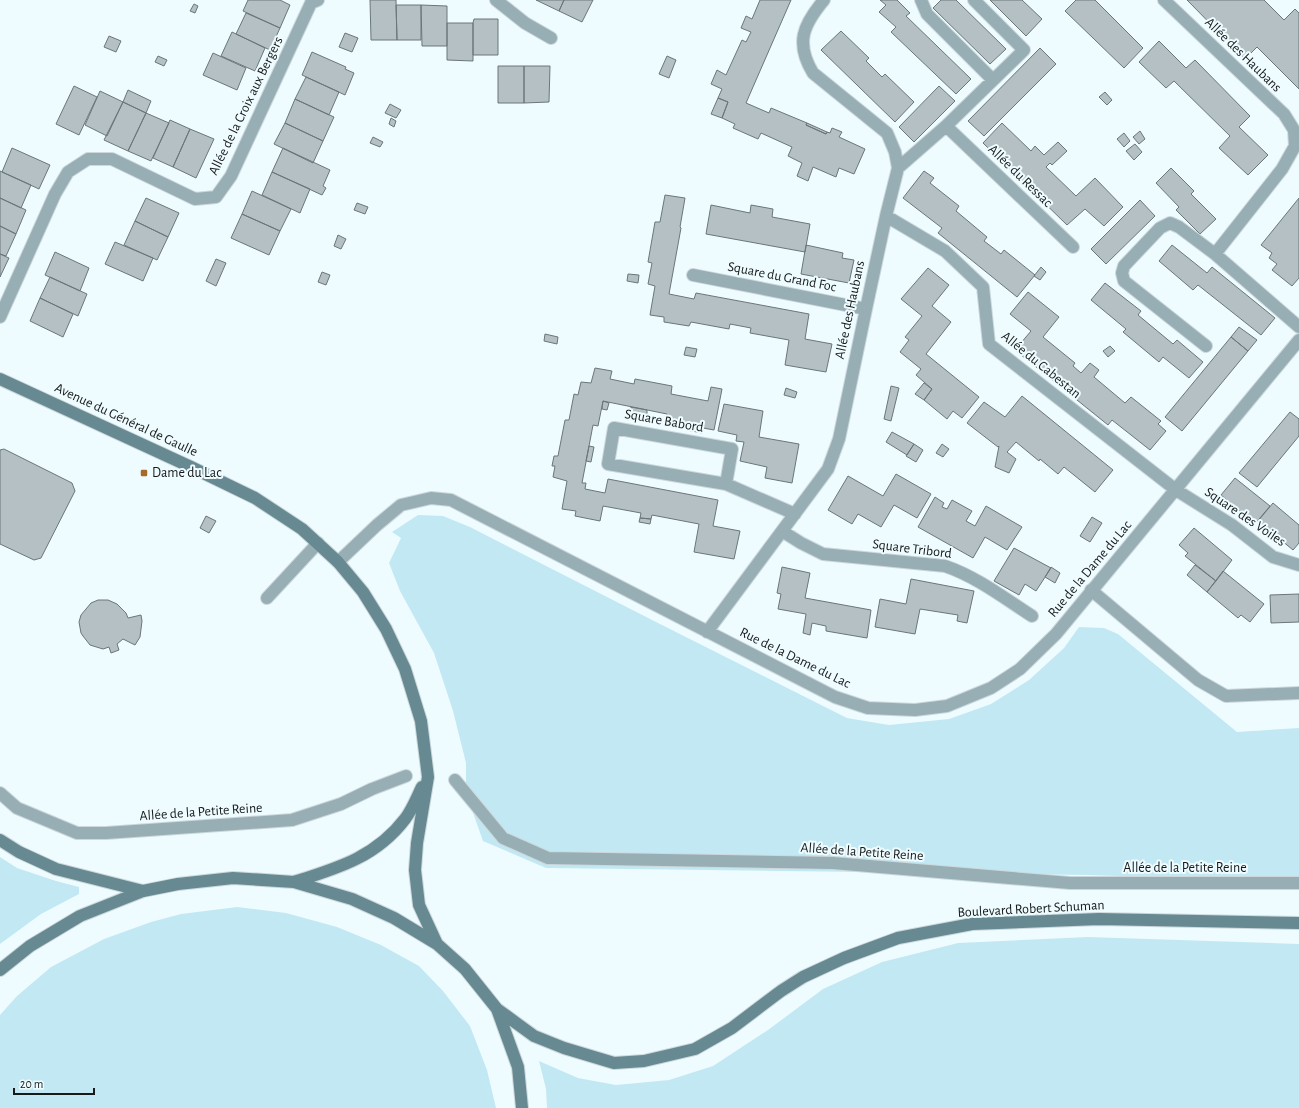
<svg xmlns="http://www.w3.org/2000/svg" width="1299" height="1108" viewBox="0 0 1299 1108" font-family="'Alegreya Sans',sans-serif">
	<rect width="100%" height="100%" fill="#effcff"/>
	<path fill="#c2e9f3" d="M418,515L443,516L470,527L660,624L847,718L889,725L949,719L991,704L1029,680L1064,648L1079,627L1104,628L1118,634L1237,732L1299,728V882L1087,875L546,868L483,841L466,793V763L453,711L434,653L400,591L389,563L401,538L392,532Z
		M0,857L17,868L56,881L79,887V894L41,914L0,944Z
		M237,907L286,913L337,927L381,945L419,966L443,991L470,1026L487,1070L496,1108H0V1015L17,996L51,967L104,939L151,922L181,914Z
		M1088,937L1299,944V1108H547L546,1089L539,1061L578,1078L616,1085L669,1080L713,1066L768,1030L823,989L882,962L958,943Z"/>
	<path fill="#b4c0c4" stroke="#6a7679" d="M248,0H280L290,5L280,28L243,11Z
		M370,0H396L397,40H371Z
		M536,0H564L559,11Z
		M564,0H593L582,22L559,11Z
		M760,0H791L746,103L769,113L771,108L807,123L806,125L826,134L827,132L830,133L832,128L842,132L839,137L865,149L854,174L839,168L836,177L813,167L808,181L797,176L802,163L788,156L792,147L761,133L758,139L733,128L735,124L722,118L728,102L718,98L722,89L711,84L717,70L726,75L742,40L746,42L751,32L741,28L746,16L752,19Z
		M880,0H897L910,13L906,16L971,79L956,94L891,32L896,27L879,12L886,5Z
		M941,0H956L1006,49L990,64L933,8Z
		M990,0H1022L1042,19L1026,36Z
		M1076,0H1095L1143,48L1124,68L1065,11Z
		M1187,0H1264L1284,20L1295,9L1299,13V89L1257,47L1245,59Z
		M194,4L198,6L195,13L190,11Z
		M396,5H421V40H397Z
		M421,5L447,6V46H422Z
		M246,13L280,28L270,50L236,34Z
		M474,19H498V55H473V23Z
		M447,23H473V61L447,60Z
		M841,31L869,58L866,61L882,77L885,74L914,102L895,122L821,50Z
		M232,32L265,48L255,71L221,56Z
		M345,33L358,38L352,52L339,47Z
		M109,36L121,41L116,52L104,47Z
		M1159,41L1186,68L1195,60L1250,116L1239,127L1268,155L1248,175L1219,148L1230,136L1174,81L1166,88L1139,62Z
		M1040,48L1056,64L984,136L968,121Z
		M312,52L346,67L345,69L354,73L345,95L302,75Z
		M213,53L246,68L237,90L203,75Z
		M158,56L167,60L164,66L155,62Z
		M667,56L676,60L669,78L659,74Z
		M498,66H524V103H498Z
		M524,66H550L549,102L524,103Z
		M306,77L339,92L329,115L295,99Z
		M74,86L97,97L79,135L56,124Z
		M939,86L955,101L914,142L899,127Z
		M128,90L151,101L146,113L123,102Z
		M100,91L123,102L107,136L85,125Z
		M1105,92L1112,100L1107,105L1099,97Z
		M718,98L728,102L722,118L711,114Z
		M295,99L334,117L323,141L285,123Z
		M123,102L146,113L128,151L104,140Z
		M390,104L401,110L396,118L385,113Z
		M146,113L169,123L151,161L128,151Z
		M391,118L396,121L394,127L389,124Z
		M170,120L190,129L173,167L153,158Z
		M285,123L323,141L313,163L274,144Z
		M807,123L827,132L826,134L806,125Z
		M1002,123L1031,151L1035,146L1044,155L1058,142L1067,151L1052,165L1050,163L1046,167L1076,196L1095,178L1123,207L1104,226L1085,209L1067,225L983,143Z
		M190,129L214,139L196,178L173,167Z
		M1140,131L1145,139L1139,144L1133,137Z
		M1124,133L1130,141L1124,147L1117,139Z
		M373,137L383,142L380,147L370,143Z
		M1135,144L1142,152L1134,160L1126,151Z
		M12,148L50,165L39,189L2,172Z
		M283,148L330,170L323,186L326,188L322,195L272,172Z
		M1171,168L1194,191L1191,194L1216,219L1200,234L1176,210L1179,207L1156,183Z
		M0,171L31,185L21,208L0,198Z
		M924,171L934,178L930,183L959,206L956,211L987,237L984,241L1001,254L1004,250L1035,275L1017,297L938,233L942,228L903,198Z
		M272,172L310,189L300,213L262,195Z
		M252,191L291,209L280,231L242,214Z
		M665,195L685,198L680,227L681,228L669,294L694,299L696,293L809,314L805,339L832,344L826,372L785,365L789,340L750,333L751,328L730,324L729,329L691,322L689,326L664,322V317L650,315L655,286L648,284L652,263L648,262L655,222H660Z
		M0,198L26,210L16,234L0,226Z
		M146,198L179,213L168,237L135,221Z
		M1299,198V278L1292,286L1272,270L1277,264L1269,258L1272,253L1261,245Z
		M1140,200L1155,216L1106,264L1091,249Z
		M357,203L368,207L365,214L354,210Z
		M711,205L750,213L751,205L773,209L772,217L810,224L805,252L706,234Z
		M242,214L280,231L269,255L231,238Z
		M135,221L168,237L157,260L124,245Z
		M0,226L16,234L6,256L0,254Z
		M338,235L346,239L341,249L334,246Z
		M115,242L153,258L143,281L105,264Z
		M806,245L843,253L842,258L854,260L849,283L801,274Z
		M1172,245L1207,273L1212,267L1275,318L1261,335L1198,285L1193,290L1159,261Z
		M55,252L89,268L80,291L45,275Z
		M0,254L9,258L0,277Z
		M216,259L226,263L216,286L206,281Z
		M1041,267L1046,272L1040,280L1034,276Z
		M928,268L949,285L932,306L951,322L926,354L979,397L962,418L953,411L947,419L924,400L932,389L916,375L921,369L900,352L909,340L905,337L922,316L901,299Z
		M322,272L330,275L326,285L318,282Z
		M628,274L639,275L638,283L627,281Z
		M50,277L87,294L78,316L40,298Z
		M1105,283L1141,311L1138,315L1173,344L1177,340L1203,362L1189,378L1163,357L1159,362L1123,332L1126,329L1091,300Z
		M1028,292L1059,317L1043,337L1075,363L1073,366L1081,373L1090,363L1099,370L1094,377L1125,403L1131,397L1161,421L1158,424L1166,431L1150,450L1112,420L1108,425L1015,350L1031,331L1010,314Z
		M40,298L73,314L63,337L30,321Z
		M1239,327L1257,340L1248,351L1231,337Z
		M545,334L558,337L557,344L544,341Z
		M1231,337L1248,351L1182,431L1165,417Z
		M1110,346L1115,351L1108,357L1103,351Z
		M686,347L697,349L695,357L684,355Z
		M595,368L612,371L610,379L634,384L635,379L672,386L671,394L708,401L711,387L722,389L714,430L665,421L667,414L603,401L598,426L593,425L582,483H586L585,489L605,493L608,479L718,500L713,526L740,531L734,559L694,552L699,524L652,515L651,519L640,518L641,513L603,506L600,521L575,516L576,511L562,509L567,481L553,477L555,466H552L554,456H558L565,420H569L574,394L578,395L581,382L591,383Z
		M924,383L932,389L924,400L915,394Z
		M891,386L899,388L891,421L884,419Z
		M786,388L797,392L795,398L784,395Z
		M1022,396L1113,470L1095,492L1064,467L1058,474L1040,459L1039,461L1016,442L1007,452L1016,459L1009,473L995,467L999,446L998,447L967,423L984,402L1005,417Z
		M603,401L609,403L607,410L602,409Z
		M724,404L763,411L759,437L799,444L792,483L765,478L767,467L740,461L744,442L736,441L737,435L718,431Z
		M631,407L647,410V416L630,413Z
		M1290,412L1299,419V436L1257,487L1239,473Z
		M688,425L703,428L702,433L687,430Z
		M892,432L914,444L907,455L886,442Z
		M914,444L923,450L916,462L906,456Z
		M942,444L949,449L943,457L936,453Z
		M589,446L594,447L591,462L586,461Z
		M4,449L72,483L75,491L41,558L34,560L0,544V450Z
		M896,474L931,494L917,518L894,505L881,527L858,514L852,524L828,510L848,476L883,496Z
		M1235,478L1270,506L1255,524L1221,495Z
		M935,497L944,503L942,507L947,509L952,500L972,511L966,521L975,526L986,506L1022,527L1007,550L985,537L973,558L918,527Z
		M1273,503L1299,525V543L1293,550L1258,521Z
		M206,516L216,521L209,533L200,528Z
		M1092,517L1102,523L1090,542L1080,536Z
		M640,518L651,519L650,524L639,522Z
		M1194,528L1232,560L1216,581L1185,556L1188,553L1179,545Z
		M1014,548L1051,568L1036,591L1025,584L1019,595L994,581Z
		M1195,565L1216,581L1207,592L1187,575Z
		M782,567L810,573L805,598L871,610L867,638L826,631V626L812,623L810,635L803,633L806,614L778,609L781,594L777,593Z
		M1051,567L1060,573L1055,583L1045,577Z
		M1223,571L1264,604L1250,622L1241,615L1238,618L1207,592Z
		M911,579L974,591L967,623L957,621L958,615L920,609L915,634L875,627L880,599L906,604Z
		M1299,594V622L1271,623L1270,595Z
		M98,600H108L117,604L126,613L128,618L141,615L142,621L140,637L135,645L123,639L117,644L119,650L111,653L109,647L103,649L90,645L83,636L81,633L79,622L81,615L91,603Z"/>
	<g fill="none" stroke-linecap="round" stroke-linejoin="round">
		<defs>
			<path id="lane" d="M1091,590L1198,680L1226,696L1299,693
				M267,598L318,543"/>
			<path id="street" d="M496,0L525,23L551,38
				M921,0L927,14L993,80
				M1164,0L1284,114L1294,130L1295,146L1282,169L1215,254
				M946,126L1073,247
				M898,168L946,126L1024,50L974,0
				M886,216L945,251L983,287L989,344L1176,490L1232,525L1273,557L1299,565
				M693,275L866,309
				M0,317L55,194L68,172L88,159H112L195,199L216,197L231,176L311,3L318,0
				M1206,346L1124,281L1122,273L1124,266L1160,228L1170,223L1179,227L1215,254L1299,327
				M726,484L732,449L614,428L608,464L726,484L795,514
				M782,531L801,543L823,554L945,566C977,577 1004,598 1032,616
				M338,562L377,525L401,505L431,498L451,500L835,697L868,708L915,710L947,706L991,688L1020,669L1056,634L1299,340
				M707,632L828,469L839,439L866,309L886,216L898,168L895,152L887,133L813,73C795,43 803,25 824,0
				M455,780L503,838L548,858L833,863L1070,883H1299
				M0,793L17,808L77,833H106L292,820L341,804L372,789L406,776"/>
			<path id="secondary" d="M0,379L191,467L255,498L302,529L338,562L363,592L386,629L405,669L421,721L428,777L417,843L415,870L419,905L437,944
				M0,840L19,852L56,869L143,891
				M294,882C338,868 376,857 405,819C412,810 417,797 422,787
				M0,970L30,946L80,916L143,891L178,884L233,878L294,882L352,899L394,918L437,944L465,969L497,1009L518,1067L522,1108
				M497,1009L534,1036L564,1048L614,1063L644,1061L695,1049L732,1028L781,991L803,977L844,958L898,938L972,924L1099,919L1299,923"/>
		</defs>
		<use href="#lane" stroke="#ccd8db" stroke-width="14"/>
		<use href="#street" stroke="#ccd8db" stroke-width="14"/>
		<use href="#secondary" stroke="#ccd8db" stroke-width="14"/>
		<use href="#lane" stroke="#97aeb4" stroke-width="12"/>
		<use href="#street" stroke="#97aeb4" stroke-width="12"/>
		<use href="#secondary" stroke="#678992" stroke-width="12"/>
	</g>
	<rect fill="#a56b2a" stroke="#effcff" stroke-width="1.5" x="140" y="469" width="8" height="8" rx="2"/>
	<g text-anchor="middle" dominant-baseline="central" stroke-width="4" stroke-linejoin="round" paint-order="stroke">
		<g font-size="14" fill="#161a1b" stroke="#effcff">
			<text transform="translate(1243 55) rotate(44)">Allée des Haubans</text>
			<text transform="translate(246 106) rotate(-64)">Allée de la Croix aux Bergers</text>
			<text transform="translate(1020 176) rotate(44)">Allée du Ressac</text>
			<text transform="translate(782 277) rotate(11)">Square du Grand Foc</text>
			<text transform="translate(850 310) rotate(-78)">Allée des Haubans</text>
			<text transform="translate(1041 365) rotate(39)">Allée du Cabestan</text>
			<text transform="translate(126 420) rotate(25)">Avenue du Général de Gaulle</text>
			<text transform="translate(664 421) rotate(10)">Square Babord</text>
			<text transform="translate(1245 517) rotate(34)">Square des Voiles</text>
			<text transform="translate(912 549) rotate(7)">Square Tribord</text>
			<text transform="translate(1090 569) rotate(-50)">Rue de la Dame du Lac</text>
			<text transform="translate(795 658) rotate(26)">Rue de la Dame du Lac</text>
			<text transform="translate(201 812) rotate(-4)">Allée de la Petite Reine</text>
			<text transform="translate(862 852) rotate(4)">Allée de la Petite Reine</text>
			<text x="1185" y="868">Allée de la Petite Reine</text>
			<text transform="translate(1031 909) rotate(-3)">Boulevard Robert Schuman</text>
		</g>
		<g font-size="14" fill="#161a1b" stroke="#effcff" text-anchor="start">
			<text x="152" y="473">Dame du Lac</text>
		</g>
	</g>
	<path d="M14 1088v6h80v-6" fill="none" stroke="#161a1b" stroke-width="2"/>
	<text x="20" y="1088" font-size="12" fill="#161a1b" stroke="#effcff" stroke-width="3" paint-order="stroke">20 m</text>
</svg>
